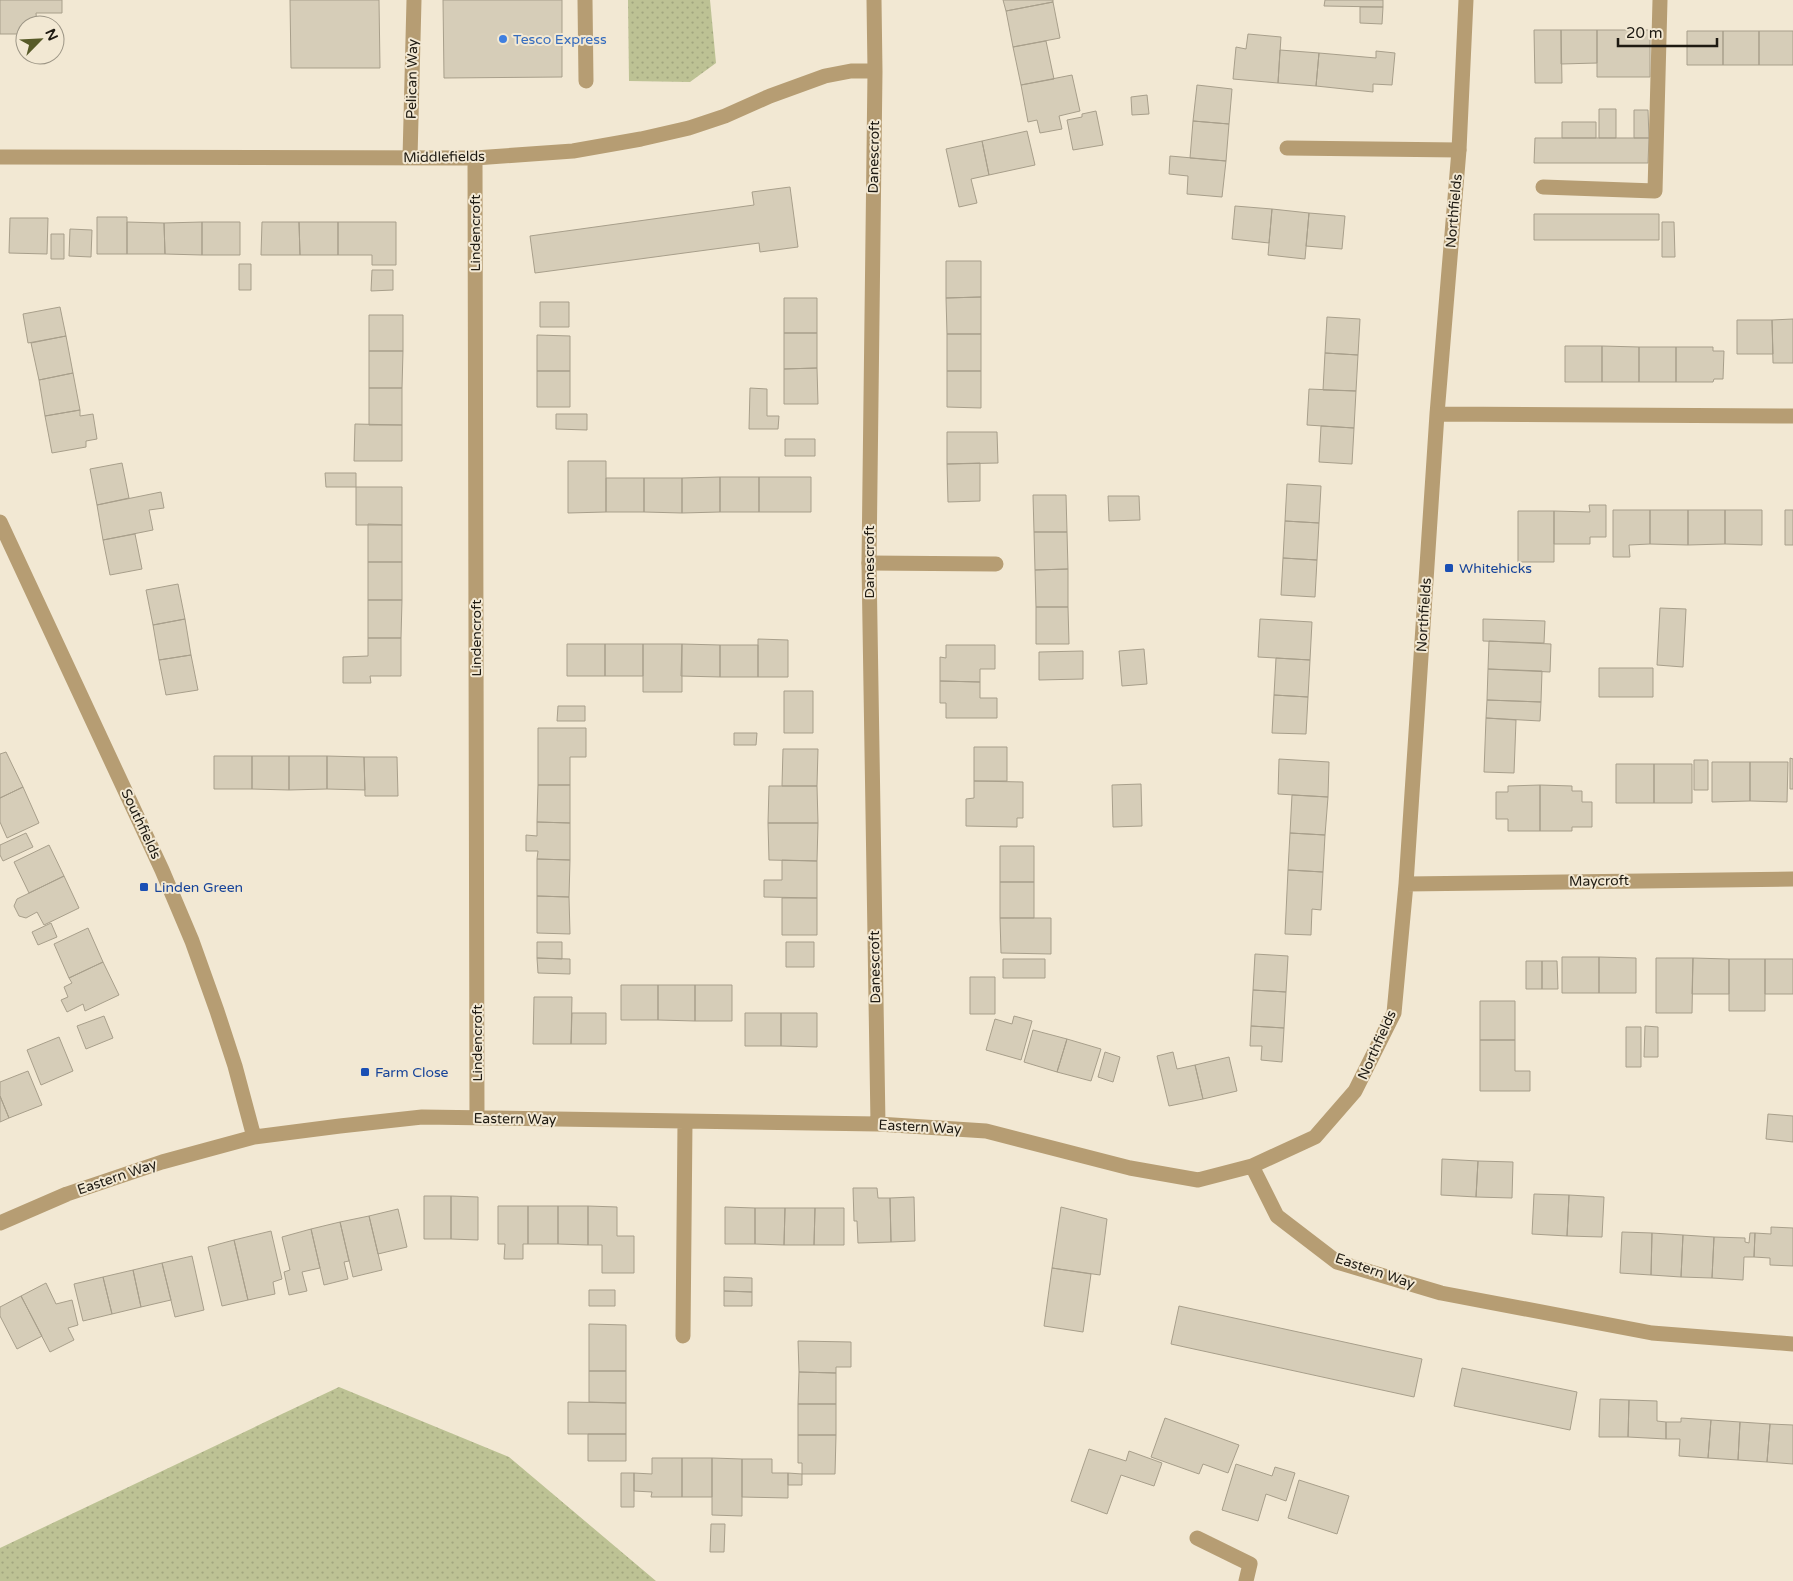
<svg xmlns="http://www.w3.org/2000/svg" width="1793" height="1581" viewBox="0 0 1793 1581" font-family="'Varela Round',sans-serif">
	<defs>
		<pattern id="park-dots" width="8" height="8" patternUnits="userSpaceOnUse" patternTransform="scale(1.25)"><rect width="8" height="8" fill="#bdc294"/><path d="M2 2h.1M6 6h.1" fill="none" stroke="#a2a67f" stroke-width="1.8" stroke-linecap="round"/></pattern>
	</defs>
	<rect width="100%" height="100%" fill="#f2e8d3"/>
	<path fill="url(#park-dots)" d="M628,0H710L716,63L690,82L629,81Z
		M339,1387L509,1457L656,1581H0V1548Z"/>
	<path fill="#d6cdb8" stroke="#a89f8b" d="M0,0H62V13H36L37,25H25V34H0Z
		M290,0H379L380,68H291Z
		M443,0H562V77L444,78Z
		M1003,0H1053V2L1006,11Z
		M1325,0H1383V7L1324,6Z
		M1053,2L1060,38L1013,47L1006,11Z
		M1360,7H1383L1382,24L1360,23Z
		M1534,30H1561L1562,83H1535Z
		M1561,30H1597V63L1561,64Z
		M1597,30H1650V77H1597Z
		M1687,31H1723V65H1687Z
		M1723,31H1759V65H1723Z
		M1759,31H1793V65H1759Z
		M1248,34L1281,37L1278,83L1233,79L1236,47L1246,49Z
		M1046,41L1054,79L1021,85L1013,47Z
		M1280,50L1319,53L1316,86L1278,83Z
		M1376,51L1395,53L1392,85L1373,84V92L1316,86L1319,53L1376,58Z
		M1072,75L1080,111L1059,116L1062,129L1040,133L1037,120L1028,122L1021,85Z
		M1197,85L1232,89L1229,124L1193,121Z
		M1147,95L1149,114L1132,115L1131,97Z
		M1599,109H1616V138H1599Z
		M1634,110H1648L1649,138H1634Z
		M1096,111L1103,145L1073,150L1067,120L1082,117V114Z
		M1193,121L1229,124L1226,161L1190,158Z
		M1562,122H1596V138H1562Z
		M1027,131L1035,165L989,175L982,141Z
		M1535,138H1649L1648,163H1534Z
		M982,141L989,175L971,179L977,203L959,207L946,149Z
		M1170,156L1226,161L1222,197L1187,194L1188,176L1169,174Z
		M790,187L798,247L760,252L759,243L535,273L530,236L754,205L752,192Z
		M1235,206L1272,209L1269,243L1232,239Z
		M1272,209L1309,213L1305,259L1268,255Z
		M1309,213L1345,216L1342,249L1306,246Z
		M1534,214H1659V240H1534Z
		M97,217H127V254H97Z
		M10,218H48L47,254L9,253Z
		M127,222L164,223L165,254H127Z
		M202,222V255L165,254L164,223Z
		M202,222H240V255H202Z
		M262,222H299L300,255H261Z
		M299,222H338V255H300Z
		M338,222H396V265H372V255H338Z
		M1662,222H1674L1675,257H1662Z
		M70,229L92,230L91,257L69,256Z
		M51,234H64V259H51Z
		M946,261H981V297L946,298Z
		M239,264H251V290H239Z
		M372,270H393V290L371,291Z
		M981,297V334H947L946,298Z
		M784,298H817V333H784Z
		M540,302H569V327H540Z
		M60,307L66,336L28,343L23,314Z
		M369,315H403V351H369Z
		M1327,317L1360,319L1358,355L1325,353Z
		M1793,319V363H1773L1772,320Z
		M1737,320H1772L1773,354H1737Z
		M784,333H817V368L784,369Z
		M947,334H981V371H947Z
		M537,335L570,336V371H537Z
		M66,336L73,373L39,380L31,343Z
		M1565,346H1602V382H1565Z
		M1602,346L1639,347V382H1602Z
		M1639,347H1676V382H1639Z
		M1676,347H1713V351H1724L1723,379H1714L1713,382H1676Z
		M369,351H403L402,388H369Z
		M1325,353L1358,355L1356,391L1323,390Z
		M817,368L818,404H784V369Z
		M537,371H570V407H537Z
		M947,371H981V408L947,407Z
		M73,373L80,410L45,416L39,380Z
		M369,388H402V425H369Z
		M750,388L767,389V416H779L778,429H749Z
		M1309,389L1356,391L1354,428L1307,425Z
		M80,410V416L93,414L97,439L86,441V447L52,453L45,416Z
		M556,414H587V430L556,429Z
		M355,424L402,425V461H354Z
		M1321,426L1354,428L1352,464L1319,462Z
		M947,432H997L998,463L947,464Z
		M785,439H815V456H785Z
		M568,461H606V512L568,513Z
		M122,463L129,498L97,505L90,469Z
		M980,463V501L948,502L947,464Z
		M325,473H356V487H326Z
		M720,477V512L682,513V478Z
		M720,477H759V512H720Z
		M759,477H811V512H759Z
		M606,478H644V512H606Z
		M644,478H682V513L644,512Z
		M1287,484L1321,486L1319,523L1285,521Z
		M356,487H402V525H356Z
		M161,492L164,508L149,510L153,530L103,540L97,505Z
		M1033,495H1066L1067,532H1034Z
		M1108,496H1139L1140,520L1109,521Z
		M1589,505H1606V537H1590V544H1554V511L1590,512Z
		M1613,510H1650V544L1629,545L1630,557H1613Z
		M1650,510H1688V545L1650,544Z
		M1688,510H1725V544L1688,545Z
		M1725,510H1762V545L1725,544Z
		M1785,510H1793V545H1785Z
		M1518,511H1554V562H1518Z
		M1285,521L1319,523L1317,560L1283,558Z
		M368,524L402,525V562H368Z
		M1034,532H1067L1068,569L1035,570Z
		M135,534L142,569L110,575L103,540Z
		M1283,558L1317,560L1315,597L1281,595Z
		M368,562H402V600H368Z
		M1068,569V607H1036L1035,570Z
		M178,584L185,619L153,625L146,590Z
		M368,600H402L401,638H368Z
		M1036,607H1068L1069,644H1036Z
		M1660,608L1686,609L1683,667L1657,665Z
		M185,619L191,655L159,660L153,625Z
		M1260,619L1312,622L1310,660L1258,657Z
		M1483,619L1545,621L1544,643L1483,641Z
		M368,638H401V676H370L371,683H343V657L368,656Z
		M758,639L788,640V677H758Z
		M1489,641L1551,644L1550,672L1488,669Z
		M567,644H605V676H567Z
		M605,644H643V676H605Z
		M643,644H682V692H643Z
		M682,644L720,645V677L681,676Z
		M720,645H758V677H720Z
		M946,645H995V669H980V682L940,681V657L946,658Z
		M1144,649L1147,684L1122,686L1119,651Z
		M1083,651V679L1039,680V652Z
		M191,655L198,690L166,695L159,660Z
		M1276,658L1310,660L1308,697L1274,695Z
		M1599,668H1653V697H1599Z
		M1488,669L1542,671L1541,702L1487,700Z
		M940,681L980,682V698H997V718H946V703H940Z
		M784,691H813V733H784Z
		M1274,695L1308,697L1306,734L1272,733Z
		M1487,700L1541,702L1540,721L1486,718Z
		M558,706H585V721H557Z
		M1486,718L1516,720L1514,773L1484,772Z
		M538,728H586V757H570V785H538Z
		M734,733H757L756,745H734Z
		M974,747H1007V781H974Z
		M783,749H818L817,786H782Z
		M6,752L23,787L0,798V754Z
		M214,756H252V789H214Z
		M252,756H289V790L252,789Z
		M289,756H327V789L289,790Z
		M327,756L364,757L365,790L327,789Z
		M364,757H397L398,796H365Z
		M1790,758L1793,759V789H1790Z
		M1279,759L1329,762L1328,797L1278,794Z
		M1694,760H1708V790H1694Z
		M1712,762H1750V801L1712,802Z
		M1750,762H1788L1787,802L1750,801Z
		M1616,764H1654V803H1616Z
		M1654,764H1692V803H1654Z
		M974,781L1023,782V818H1017V827L966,826V799L974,798Z
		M1141,784L1142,826L1113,827L1112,785Z
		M538,785H570V823L537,822Z
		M1540,785L1572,786V791H1582V802H1592V827H1572V831H1540Z
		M1540,785V831H1508V819H1496V792H1508V786Z
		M769,786H817L818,823H768Z
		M23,787L39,823L7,838L0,822V798Z
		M1292,795L1328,797L1325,835L1290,833Z
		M537,822L570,823V860L537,859L538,851H526V835L537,836Z
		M768,823H818L817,861L769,860Z
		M26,833L33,847L3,861L0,855V845Z
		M1290,833L1325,835L1323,872L1288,870Z
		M49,845L64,876L29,893L14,862Z
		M1000,846H1034V882H1000Z
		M537,859L570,860L569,897L537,896Z
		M782,860L817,861V898L764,897V880H782Z
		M1288,870L1323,872L1321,910L1312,909L1311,935L1285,934Z
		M64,876L79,908L44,925L37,912L26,918L19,916L14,906L17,899Z
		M1000,882H1034V918H1000Z
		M537,896L569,897L570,934L537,933Z
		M782,898H817V935H782Z
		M1000,918H1051V954L1001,953Z
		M51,923L57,937L38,945L32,932Z
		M88,928L103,962L69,978L54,944Z
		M537,942H562V959L537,958Z
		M786,942H814V967H786Z
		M1255,954L1288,956L1286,992L1253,990Z
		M1562,957H1599V993H1562Z
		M1599,957L1636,958V993H1599Z
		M537,958L570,959V974L538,973Z
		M1656,958H1693L1692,1013H1656Z
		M1693,958L1729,959V994H1692Z
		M1003,959H1045V978H1003Z
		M1729,959H1765V1011H1729Z
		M1765,959H1793V994H1765Z
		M1526,961H1542V989H1526Z
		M1542,961H1557L1558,989H1542Z
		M103,962L119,995L85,1011L83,1004L67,1012L61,1000L68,997L64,987L72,983L69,978Z
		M970,977H995V1014H970Z
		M621,985H658V1020H621Z
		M658,985H695V1021L658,1020Z
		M695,985H732V1021H695Z
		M1253,990L1286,992L1284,1028L1251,1026Z
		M534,997H572L571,1044H533Z
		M1480,1001H1515V1040H1480Z
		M572,1013H606V1044H571Z
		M745,1013H781V1046H745Z
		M781,1013H817V1047L781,1046Z
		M104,1016L113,1038L86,1049L77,1026Z
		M1014,1016L1032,1021L1021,1060L986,1050L995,1019L1012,1024Z
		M1251,1026L1284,1028L1282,1062L1261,1060L1262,1046H1250Z
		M1645,1026L1658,1027V1057H1644Z
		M1626,1027H1641V1067H1626Z
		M1033,1030L1067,1039L1057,1072L1024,1062Z
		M59,1037L73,1071L41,1085L27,1050Z
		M1067,1039L1101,1049L1091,1081L1057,1072Z
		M1480,1040H1515V1071H1530V1091H1480Z
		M1105,1052L1120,1057L1113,1082L1098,1077Z
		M1173,1052L1177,1069L1195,1065L1203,1099L1169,1106L1157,1056Z
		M1229,1057L1237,1091L1203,1099L1195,1065Z
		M28,1071L42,1105L9,1118L0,1096V1082Z
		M0,1096L9,1118L0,1122Z
		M1768,1114L1793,1116V1142L1766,1139Z
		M1442,1159L1478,1161L1476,1197L1441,1195Z
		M1478,1161L1513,1162L1512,1198L1476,1197Z
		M853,1188H877L878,1198H890L891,1242L858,1243L857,1221H854Z
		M1534,1194L1569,1195L1567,1236L1532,1234Z
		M1569,1195L1604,1197L1602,1237L1567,1236Z
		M424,1196H451V1239H424Z
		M451,1196L478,1197V1240L451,1239Z
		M914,1197L915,1241L891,1242L890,1198Z
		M498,1206H528V1244H523V1259H504L505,1244H498Z
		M528,1206H558V1244H528Z
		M558,1206H588V1245L558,1244Z
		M588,1206L617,1207V1236H634V1273H602V1245H588Z
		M725,1207L755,1208V1244H725Z
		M1061,1207L1107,1219L1100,1275L1052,1268Z
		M755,1208H785L784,1245L755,1244Z
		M785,1208H815L814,1245H784Z
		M815,1208H844V1245H814Z
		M398,1209L407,1247L378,1254L369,1216Z
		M369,1216L382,1270L353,1277L340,1222Z
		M340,1222L349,1261L344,1262L348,1279L324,1285L311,1229Z
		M1771,1227L1793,1228V1266L1770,1265V1258L1754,1257L1755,1233L1771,1234Z
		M311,1229L320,1268L302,1272L307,1291L289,1295L284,1272L290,1270L282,1237Z
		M271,1231L282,1279L273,1282L275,1294L248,1300L234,1240Z
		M1622,1232L1652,1233L1651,1275L1620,1273Z
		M1652,1233L1683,1235L1681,1277L1651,1275Z
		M1750,1233H1755L1754,1257H1744L1743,1280L1712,1278L1714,1237L1745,1238V1242L1749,1243Z
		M1683,1235L1714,1237L1712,1278L1681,1277Z
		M234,1240L248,1300L222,1306L208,1247Z
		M192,1256L204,1310L175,1317L162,1263Z
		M162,1263L171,1300L141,1307L133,1270Z
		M1052,1268L1091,1274L1083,1332L1044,1326Z
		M133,1270L141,1307L112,1314L103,1277Z
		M103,1277L112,1314L83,1321L74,1284Z
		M724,1277L752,1278V1292L724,1291Z
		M46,1283L56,1304L72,1300L78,1325L68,1328L74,1340L50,1352L21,1296Z
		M589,1290H615V1306H589Z
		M724,1291L752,1292V1306H724Z
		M21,1296L42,1336L17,1349L0,1316V1307Z
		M1179,1306L1422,1359L1414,1397L1171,1344Z
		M589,1324L626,1325V1371H589Z
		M798,1341L851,1342V1367H836V1373L799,1372Z
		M1462,1368L1577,1392L1570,1430L1454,1406Z
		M589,1371H626V1403L589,1402Z
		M799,1372L836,1373V1404H798Z
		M1600,1399L1629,1400L1628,1437H1599Z
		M1629,1400L1657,1401V1421L1666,1422V1439L1628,1437Z
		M568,1402L626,1403V1434H568Z
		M798,1404H836V1435H798Z
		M1165,1418L1239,1445L1228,1473L1203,1464L1199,1474L1151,1457Z
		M1681,1418L1711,1420L1708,1458L1679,1456L1680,1439H1666V1422H1681Z
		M1711,1420L1740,1422L1738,1460L1708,1458Z
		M1740,1422L1770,1424L1767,1462L1738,1460Z
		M1770,1424L1793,1425V1464L1767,1462Z
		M588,1434H626V1461H588Z
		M798,1435H836L835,1474H802V1463H798Z
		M1089,1449L1126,1461L1129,1451L1162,1463L1154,1486L1121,1475L1107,1514L1071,1501Z
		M652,1458H682V1497H651L652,1492L634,1491V1473L652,1474Z
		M682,1458H712V1497H682Z
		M712,1458L742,1459V1516L712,1515Z
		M742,1459H772V1473H788V1498L742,1497Z
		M1236,1464L1272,1476L1275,1467L1295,1473L1286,1501L1266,1494L1258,1521L1222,1510Z
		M621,1473H634V1507H621Z
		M788,1473L802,1474V1485H788Z
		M1299,1480L1349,1496L1337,1534L1288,1518Z
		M711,1524H725L724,1552H710Z"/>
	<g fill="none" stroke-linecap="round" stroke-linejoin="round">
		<path stroke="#b69d73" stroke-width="15" d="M585,0L586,81
			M1287,148L1459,150
			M1543,187L1655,191L1660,0
			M869,563L996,564
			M1197,1538L1250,1564L1246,1581"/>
		<path stroke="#b69d73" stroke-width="15" d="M874,0L875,71L869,563L878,1124
			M0,157L475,158L573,151L641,139L689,128L725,116L770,96L825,76L851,71H875
			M410,158L414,0
			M475,158L477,1118
			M1437,414L1793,416
			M0,522L162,870L192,941L217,1011L235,1066L254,1137
			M1406,884L1793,879
			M1252,1166L1277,1216L1337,1262L1441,1293L1652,1333L1793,1344
			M0,1223L67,1194L162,1162L254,1137L340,1126L422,1117L878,1124L986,1131L1130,1168L1198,1180L1252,1166L1315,1137L1355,1091L1394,1013L1406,884L1437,414L1459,150L1466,0
			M683,1336L685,1122"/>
	</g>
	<circle fill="#3f7fe0" stroke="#f2e8d3" stroke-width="2" cx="503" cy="39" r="5"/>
	<g fill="#1a4fb4" stroke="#f2e8d3" stroke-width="2">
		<rect x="1444" y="563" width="10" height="10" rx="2.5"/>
		<rect x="139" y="882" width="10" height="10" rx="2.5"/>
		<rect x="360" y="1067" width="10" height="10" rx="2.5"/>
	</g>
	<g text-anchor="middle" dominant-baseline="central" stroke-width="4" stroke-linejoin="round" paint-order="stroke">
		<g font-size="14" fill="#366cbe" stroke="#f2e8d3" text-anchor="start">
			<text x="513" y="39">Tesco Express</text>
		</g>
		<g font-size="14" fill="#1e1a12" stroke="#f2e8d3">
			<text transform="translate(412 79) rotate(-89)">Pelican Way</text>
			<text transform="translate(444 157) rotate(-1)">Middlefields</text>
			<text transform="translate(874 157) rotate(-89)">Danescroft</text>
			<text transform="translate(1454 211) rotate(-85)">Northfields</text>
			<text transform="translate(475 233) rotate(-90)">Lindencroft</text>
			<text transform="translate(869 562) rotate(-90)">Danescroft</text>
			<text transform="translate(1424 615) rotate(-86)">Northfields</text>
			<text transform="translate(476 638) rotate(-90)">Lindencroft</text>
			<text transform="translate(141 824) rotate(65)">Southfields</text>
			<text transform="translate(1599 881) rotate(-1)">Maycroft</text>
			<text transform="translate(875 967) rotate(-91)">Danescroft</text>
			<text transform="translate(477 1043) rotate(-90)">Lindencroft</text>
			<text transform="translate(1377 1045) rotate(-66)">Northfields</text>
			<text transform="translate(515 1119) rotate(1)">Eastern Way</text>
			<text transform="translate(920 1127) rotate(3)">Eastern Way</text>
			<text transform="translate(117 1177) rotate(-19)">Eastern Way</text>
			<text transform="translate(1375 1271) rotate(19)">Eastern Way</text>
		</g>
		<g font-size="14" fill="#164399" stroke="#f2e8d3" text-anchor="start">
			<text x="1459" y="568">Whitehicks</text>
			<text x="154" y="887">Linden Green</text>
			<text x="375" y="1072">Farm Close</text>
		</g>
	</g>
	<g transform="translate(40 40) rotate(66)"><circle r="24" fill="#f2e8d3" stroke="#9d9686"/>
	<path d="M0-4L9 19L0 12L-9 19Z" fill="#575a28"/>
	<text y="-8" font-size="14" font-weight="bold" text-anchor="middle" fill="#1e1a12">N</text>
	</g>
	<path d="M1618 38v8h99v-8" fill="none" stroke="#1e1a12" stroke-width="2.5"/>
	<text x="1626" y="38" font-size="15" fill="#1e1a12" stroke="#f2e8d3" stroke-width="4" paint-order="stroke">20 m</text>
</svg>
